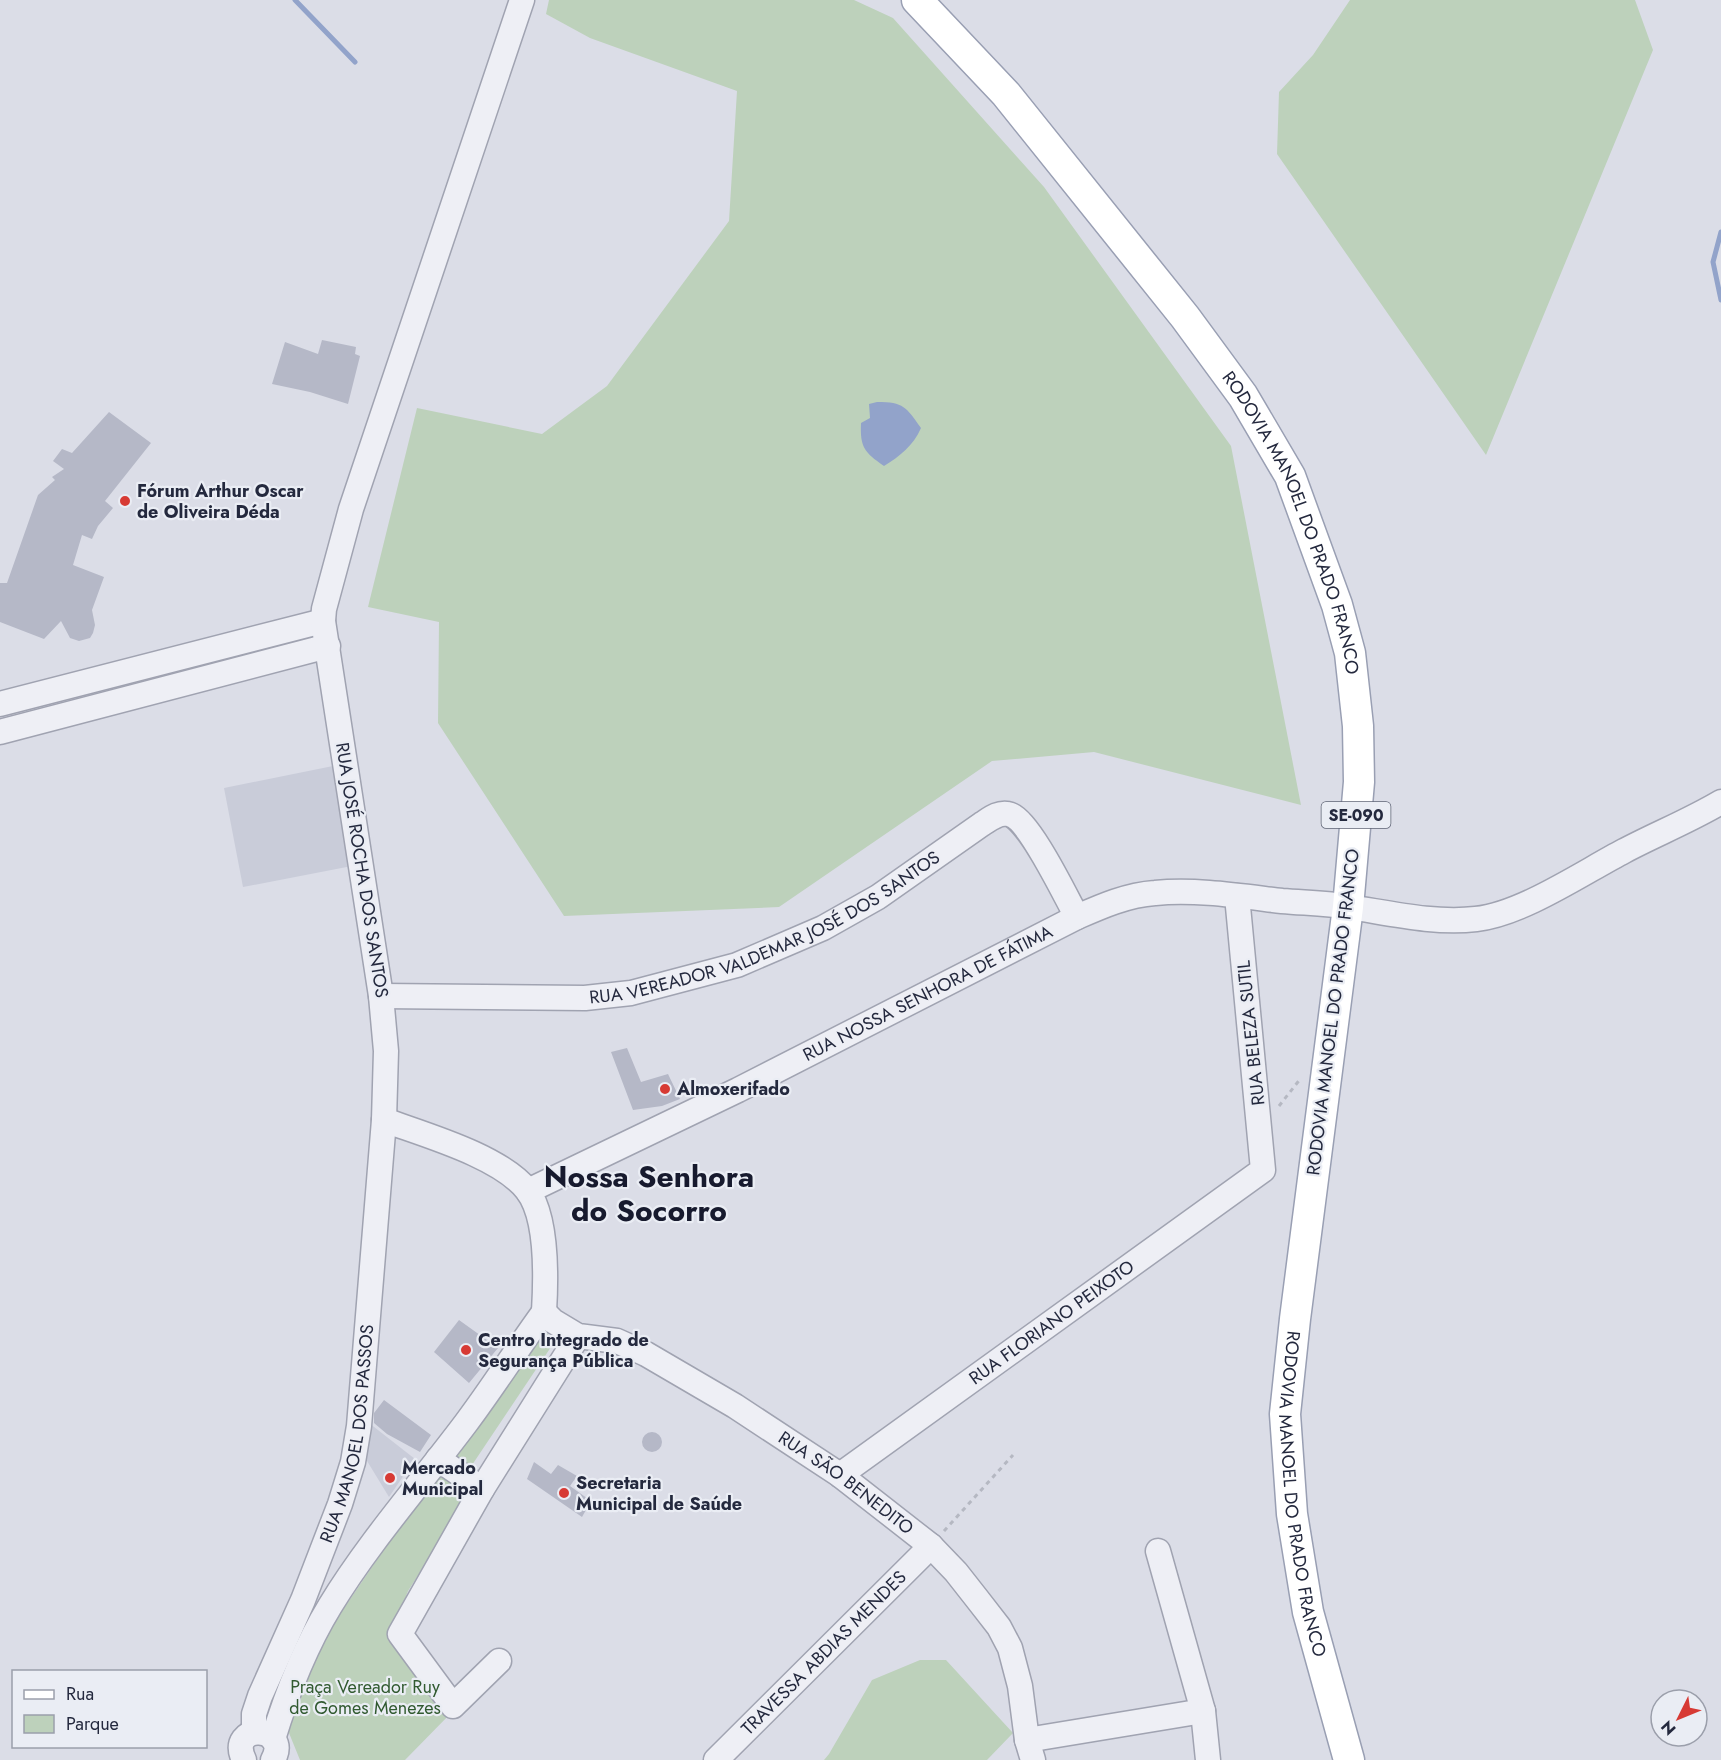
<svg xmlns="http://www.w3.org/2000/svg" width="1721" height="1760" viewBox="0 0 1721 1760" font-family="Jost,sans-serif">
	<rect width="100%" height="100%" fill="#dbdde7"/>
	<path fill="#c9ccd9" d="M333,766L357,865L243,887L224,788Z
		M369,1423L415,1459L389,1497L364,1456Z"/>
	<path fill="#bdd1bb" d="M549,0H854L893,18L1044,187L1231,446L1301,805L1094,752L992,761L779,907L564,916L438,723L439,622L368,607L417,408L542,434L607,386L729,221L737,91L590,38L546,14Z
		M1350,0H1635L1653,50L1486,455L1277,154L1279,92L1313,55Z
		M542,1329L555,1341L470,1468L452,1458Z
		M438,1470L472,1491L408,1591L402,1607L396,1635L453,1711L405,1760H300L289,1733L290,1712L323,1639Z
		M920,1660H946L1013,1733L987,1760H824L829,1754L872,1680Z"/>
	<path fill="#92a3ca" d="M877,402C904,402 906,407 921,428C913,446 900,456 884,466C864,452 860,447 861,423L870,418L869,404Z"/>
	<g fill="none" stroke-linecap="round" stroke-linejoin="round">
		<path stroke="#92a3ca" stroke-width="5" d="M295,0L355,62
			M1721,232L1713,262L1721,300"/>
	</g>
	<path fill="#b5b8c7" d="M322,340L356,347L355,354L360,356L348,404L310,392L272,384L285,342L318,354Z
		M109,412L151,443L105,501L113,508L98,526L92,539L82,535L73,565L104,577L92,610L95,625L93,633L90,638L79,641L70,638L61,621L44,639L0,622V583H7L38,495L55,480L52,477L64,469L53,461L62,449L72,453Z
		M627,1048L641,1082L668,1074L680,1099L662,1106L633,1110L611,1052Z
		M459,1320L498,1348L469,1383L434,1352Z
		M384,1400L431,1435L420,1452L387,1434L374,1423V1413Z
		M642 1442a10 10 0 1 1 20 0a10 10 0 1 1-20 0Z
		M534,1462L551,1474L558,1465L577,1476L570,1486L591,1501L582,1517L527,1479Z"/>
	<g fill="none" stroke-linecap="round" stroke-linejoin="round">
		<defs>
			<g id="minor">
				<path d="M0,704L323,621"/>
				<path d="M0,732L328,646"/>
				<path id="s1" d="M381,996L585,998L631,993L737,965L823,928L878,897L982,824C990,819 998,812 1008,814C1028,817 1066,897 1077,917"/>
				<path d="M384,1120C425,1135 500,1156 527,1190C548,1217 546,1279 544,1312"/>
				<path id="s2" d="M528,1191L738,1090L1077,917C1102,906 1127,895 1155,893C1196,889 1240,896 1282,901C1304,903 1327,903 1349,907C1389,913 1435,924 1476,919C1522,914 1582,873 1624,851C1656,834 1689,821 1721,802"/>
				<path id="s3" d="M544,1312L553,1321L578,1336L617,1341L646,1354L735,1406L840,1475L931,1546L956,1572L978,1600L999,1627L1010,1648L1020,1686L1027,1740L1033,1760"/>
				<path d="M438,1459L482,1489"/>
				<path id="s4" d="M840,1475L1263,1170L1237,896"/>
				<path d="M1158,1551L1203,1711L1208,1760"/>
				<path d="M499,1661L453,1706L400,1634L482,1489L578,1336"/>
				<path id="s5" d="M254,1732V1714L260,1696L303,1600L340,1504L353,1462L359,1426L384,1120L386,1051L381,996L323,621L324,609L351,509L522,0"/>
				<path d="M273,1739C287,1693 305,1647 330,1606C369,1542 421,1483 466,1423C493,1387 517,1349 544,1312"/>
				<path d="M1027,1740L1203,1711"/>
				<path d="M244,1760C226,1722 292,1725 273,1760"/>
				<path id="s6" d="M716,1760L931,1546"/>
			</g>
			<g id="major">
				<path id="s7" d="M917,0L1006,94L1185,317L1243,396L1290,476L1337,605L1350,653L1358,726L1359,782L1348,907L1295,1319L1285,1414L1292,1514L1308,1612L1349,1760"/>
			</g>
		</defs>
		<use href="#minor" stroke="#a0a3b1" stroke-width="27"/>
		<use href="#major" stroke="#999fb3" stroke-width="33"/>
		<path stroke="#b5b8c2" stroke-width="3" stroke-dasharray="4.5 4.5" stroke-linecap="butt" d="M1279,1106L1301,1078
			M944,1531L1013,1455"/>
		<use href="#minor" stroke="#eeeff5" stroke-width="24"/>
		<use href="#major" stroke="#fff" stroke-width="30"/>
	</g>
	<g fill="#d73a34" stroke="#eaedf4" stroke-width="2">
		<circle cx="125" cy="501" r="6"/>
		<circle cx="665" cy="1089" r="6"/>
		<circle cx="466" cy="1350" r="6"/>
		<circle cx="390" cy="1478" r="6"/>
		<circle cx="564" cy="1493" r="6"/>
	</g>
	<g text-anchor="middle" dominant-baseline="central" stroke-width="4.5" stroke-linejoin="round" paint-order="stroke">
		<rect fill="#eaedf4" stroke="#5f6475" stroke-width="1.5" x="1321.5" y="802" width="69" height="26" rx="4.5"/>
		<g font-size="16" font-weight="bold" fill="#24293e">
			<text x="1356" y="815">SE-090</text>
		</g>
		<g font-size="18" font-weight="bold" fill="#24293e" stroke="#eaedf4" text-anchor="start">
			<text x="137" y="491">Fórum Arthur Oscar<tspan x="137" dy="21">de Oliveira Déda</tspan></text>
			<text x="677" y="1089">Almoxerifado</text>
			<text x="478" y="1340">Centro Integrado de<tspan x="478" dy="21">Segurança Pública</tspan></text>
			<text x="402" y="1468">Mercado<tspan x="402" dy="21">Municipal</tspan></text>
			<text x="576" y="1483">Secretaria<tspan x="576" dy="21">Municipal de Saúde</tspan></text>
		</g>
		<g font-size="18" fill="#24293e" stroke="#eaedf4">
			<text stroke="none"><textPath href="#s7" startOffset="650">RODOVIA MANOEL DO PRADO FRANCO</textPath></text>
			<text transform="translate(362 870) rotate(81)">RUA JOSÉ ROCHA DOS SANTOS</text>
			<text stroke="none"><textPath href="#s1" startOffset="399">RUA VEREADOR VALDEMAR JOSÉ DOS SANTOS</textPath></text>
			<text stroke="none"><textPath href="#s2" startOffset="446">RUA NOSSA SENHORA DE FÁTIMA</textPath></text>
			<text transform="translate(1333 1012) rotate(-83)">RODOVIA MANOEL DO PRADO FRANCO</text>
			<text transform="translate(1251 1033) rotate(-96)">RUA BELEZA SUTIL</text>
			<text stroke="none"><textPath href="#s4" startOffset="261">RUA FLORIANO PEIXOTO</textPath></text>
			<text stroke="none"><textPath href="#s5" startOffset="316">RUA MANOEL DOS PASSOS</textPath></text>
			<text stroke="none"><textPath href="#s3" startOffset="351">RUA SÃO BENEDITO</textPath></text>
			<text stroke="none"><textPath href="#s7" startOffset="1640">RODOVIA MANOEL DO PRADO FRANCO</textPath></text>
			<text stroke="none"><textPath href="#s6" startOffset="152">TRAVESSA ABDIAS MENDES</textPath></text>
		</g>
		<g font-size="18" fill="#315a30" stroke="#eaedf4">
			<text x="365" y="1687">Praça Vereador Ruy<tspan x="365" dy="21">de Gomes Menezes</tspan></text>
		</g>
		<g font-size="30" font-weight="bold" fill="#171a2e" stroke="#eaedf4">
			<text x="649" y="1176">Nossa Senhora<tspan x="649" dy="34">do Socorro</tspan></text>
		</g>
	</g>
	<rect x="12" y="1670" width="195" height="78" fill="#eaedf4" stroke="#9b9fab" stroke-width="1.5"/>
	<rect x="24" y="1690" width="30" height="9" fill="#ffffff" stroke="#9b9fab" stroke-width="1.5"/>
	<text x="66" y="1700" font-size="18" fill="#24293e">Rua</text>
	<rect x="24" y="1715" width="30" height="18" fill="#bdd1bb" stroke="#9b9fab" stroke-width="1.5"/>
	<text x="66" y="1730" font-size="18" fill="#24293e">Parque</text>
	<g transform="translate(1679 1718) rotate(227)"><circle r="28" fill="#eaedf4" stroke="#9b9fab" stroke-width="1.5"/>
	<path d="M0-4.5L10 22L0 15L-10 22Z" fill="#d73a34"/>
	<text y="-9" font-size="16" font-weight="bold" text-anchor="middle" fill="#24293e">N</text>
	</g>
</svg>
